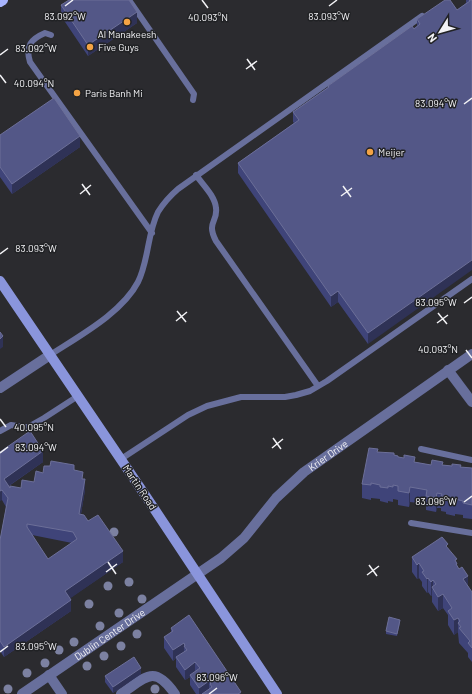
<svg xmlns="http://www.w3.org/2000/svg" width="472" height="694" viewBox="0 0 472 694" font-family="Barlow,sans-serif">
	<rect width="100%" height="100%" fill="#2b2b2f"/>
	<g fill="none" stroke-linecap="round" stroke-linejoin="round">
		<path stroke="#686f9c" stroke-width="6" d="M129,0L194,94L193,100
			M51,35L45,33C31,39 25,46 30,62L152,233
			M196,175C203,185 215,196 216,208C218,222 206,222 216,241L318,386
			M50,355C79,336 122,313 138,282C149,260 147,234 158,212C163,204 171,195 178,189L422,16
			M0,431L11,425L24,427H28L44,418L78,396
			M421,449L472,460
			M121,459L188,415L207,406L241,397H285L296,395L310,391L327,381L472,279
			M411,523L472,533"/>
		<g stroke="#686f9c" stroke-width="10">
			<path d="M448,370L472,402"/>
			<path d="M0,388L50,355"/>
			<path d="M49,675L62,694"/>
			<path id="s1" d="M22,694L221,558L244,538L276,498L304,472L472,354"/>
			<path d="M121,694C146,677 154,664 175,694"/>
		</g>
		<path stroke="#8a95dc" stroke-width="10" d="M0,281L145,495L277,694"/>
		<path stroke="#a8b4fe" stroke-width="10" d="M0,2L3,0"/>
	</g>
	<g fill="#7c81a1">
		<circle cx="114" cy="532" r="4.5"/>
		<circle cx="129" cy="582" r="4.5"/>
		<circle cx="108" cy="586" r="4.5"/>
		<circle cx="142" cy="599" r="4.5"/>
		<circle cx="89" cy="604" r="4.5"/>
		<circle cx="119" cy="613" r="4.5"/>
		<circle cx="100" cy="626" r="4.5"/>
		<circle cx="137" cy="634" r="4.5"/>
		<circle cx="74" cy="642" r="4.5"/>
		<circle cx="121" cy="646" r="4.5"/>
		<circle cx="59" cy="650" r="4.5"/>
		<circle cx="104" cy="656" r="4.5"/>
		<circle cx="45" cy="663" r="4.5"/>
		<circle cx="87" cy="666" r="4.5"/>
		<circle cx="27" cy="673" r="4.5"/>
		<circle cx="8" cy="689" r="4.5"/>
		<circle cx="155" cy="689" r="4.5"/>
	</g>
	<path fill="#3f4479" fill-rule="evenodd" d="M466,0H472L368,344L338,302L331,307L238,173V163L294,123L293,122V112L328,87V86L417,26V19L457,10L466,3Z
		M61,5L137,23L88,56L61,16Z
		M0,135L80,147L12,194L0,177Z
		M0,452L43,462L9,486L10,488H21L34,482L43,473L74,470L83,479L85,490L81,514L88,521L123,562L70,598L71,611L4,657L0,651V540L6,507L2,500ZM32,535L72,543L48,559Z
		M378,452L394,455L398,457L415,462L431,465H443L472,468V519L463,518V515L455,514V516L446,514V512L441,511V508H437L436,512L426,510V504L410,502L409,507L398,505V500L393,499V502L388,501V503L380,501V499L371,498V500L362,498V484Z
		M448,548L457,563V566L468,586L472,592V662L468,657V653L459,643L458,633V632L454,635L448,625V615L443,608L438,611L432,602V596H431L428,592L427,593L422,586V582L419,578L417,579L412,572V557Z
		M400,623L397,636L386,634V631Z
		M171,628L241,694H196L190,685V677L185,680L176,667V658L173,661L164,648V637L171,633Z
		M141,674L113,693L105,682V676Z"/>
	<path fill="#2f3256" d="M137,12V23L88,56V45Z
		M80,136V147L12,194V184Z
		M472,260V270L368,344V333Z
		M338,291V302L331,307V296Z
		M3,336V347L0,349V339Z
		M43,451V462L4,489V479Z
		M85,479V490L79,525V514Z
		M410,487V502L409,507V493Z
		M2,490V500L0,501V491Z
		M437,493V508L436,512V498Z
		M123,551V562L65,602V591Z
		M419,563V578L417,579V565Z
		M468,576V591L463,579Z
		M428,578V592L427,593V579Z
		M433,580V590L432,587V596H431V582Z
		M443,594V608L438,611V597Z
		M71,600V611L4,657V647Z
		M458,618V632L454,635V620Z
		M184,643V653L176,657V658L173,661V650Z
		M195,662V673L190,675V677L185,680V670Z
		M141,668V674L113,693V687Z
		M209,681V691L205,694H199V688Z"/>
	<path fill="#535787" stroke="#6c6f98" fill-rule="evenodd" d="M69,0H129L137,12L88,45L61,5Z
		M445,0H450L457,10L470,1L469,0H472V260L368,333L338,291L331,296L238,163L299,120L293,112L329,87L328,86L412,26L414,29L420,24L417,19Z
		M54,98L80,136L12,184L0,167V135Z
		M0,332L3,336L0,339Z
		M30,431L43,451L4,479L10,488V486L21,488L22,480L34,482L36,471L43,473L44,466H50L51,461L74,465V470L83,472L82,479H85L79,514L84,515L88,521L98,515L123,551L65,591L71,600L4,647L0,641V540L8,498L2,490L0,491V452ZM27,524L73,532L77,539L48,559L27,527Z
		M369,448L378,449L377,452L394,453V455L398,456V457L404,458V455L415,457L414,462L431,465L432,460L443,462L442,465L452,466V464L461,465L460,467L472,468V505L463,503V501L455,499V501L446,500V497L441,496L442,494L437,493L436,498L426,496L427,490L410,487L409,493L398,491V486L393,485V487L388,486V488L380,487V485L371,483V485L362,484Z
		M442,537L448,544L446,546L457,559L455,560L457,564H456L459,569L462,567L468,576L463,579L472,592V648L468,643L470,641L459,628L461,627L458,623L460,621L458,618L454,620L448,611L452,608L443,594L438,597L432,587L436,584L433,580L431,582L428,578L427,579L422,572L424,571L419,563L417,565L412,557Z
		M189,615L241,692L238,694H202L212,687L210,684L211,683L209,681L199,688L190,675L200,668L195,662L185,670L176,657L187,650L184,646H185L184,643L173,650L164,637L173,631L171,628Z
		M389,617L400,620L397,634L386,631Z
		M134,657L141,668L113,687L105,676Z"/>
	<path fill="none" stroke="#f2f2f5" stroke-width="1.5" d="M202,0L208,8M65,6L73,0M329,6L337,0M0,55L8,49M247,59L255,70M246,69L257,61M0,75L6,83M464,104L472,98M82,184L90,195M343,186L351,197M80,194L91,185M341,196L352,188M0,254L8,248M464,303L472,297M177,311L186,322M438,313L447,324M176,321L187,312M437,323L448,315M466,350L472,358M0,419L6,427M273,438L281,449M272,448L283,439M0,453L8,447M464,502L472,496M108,562L116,574M369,565L377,576M106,572L117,564M367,575L379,566M0,652L8,646M209,694L217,688"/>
	<g fill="#f4a344" stroke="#212225" stroke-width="1.5">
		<circle cx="127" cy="22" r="4"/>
		<circle cx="90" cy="47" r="4"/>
		<circle cx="77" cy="93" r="4"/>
		<circle cx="370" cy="152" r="4"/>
	</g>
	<g text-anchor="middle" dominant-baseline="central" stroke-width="3" stroke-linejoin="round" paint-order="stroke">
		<g font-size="10" fill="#f2f2f5" stroke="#212225" text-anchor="start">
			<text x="127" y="34" text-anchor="middle">Al Manakeesh</text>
			<text x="98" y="47">Five Guys</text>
			<text x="85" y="93">Paris Banh Mi</text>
			<text x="378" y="152">Meijer</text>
		</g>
		<g font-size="10" fill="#f2f2f5" stroke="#212225">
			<text stroke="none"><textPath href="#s1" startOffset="390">Krier Drive</textPath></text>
			<text transform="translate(140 487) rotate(56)">Martin Road</text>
			<text stroke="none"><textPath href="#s1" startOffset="106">Dublin Center Drive</textPath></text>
		</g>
	</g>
	<g font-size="10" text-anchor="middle" fill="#f2f2f5" stroke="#212225" stroke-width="3" stroke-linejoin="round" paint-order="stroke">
		<text x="329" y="20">83.093°W</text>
		<text x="65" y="20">83.092°W</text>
		<text x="208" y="21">40.093°N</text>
		<text x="36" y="52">83.092°W</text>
		<text x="34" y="87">40.094°N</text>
		<text x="436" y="107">83.094°W</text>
		<text x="36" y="252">83.093°W</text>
		<text x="436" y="306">83.095°W</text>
		<text x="438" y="353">40.093°N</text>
		<text x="34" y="431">40.095°N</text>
		<text x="36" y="451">83.094°W</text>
		<text x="436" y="505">83.096°W</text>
		<text x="36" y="650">83.095°W</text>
		<text x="217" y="681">83.096°W</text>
	</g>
	<g transform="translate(440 32) rotate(233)" stroke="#212225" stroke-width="3" paint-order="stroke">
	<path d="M0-3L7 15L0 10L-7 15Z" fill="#f2f2f5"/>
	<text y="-6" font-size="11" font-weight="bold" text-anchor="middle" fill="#f2f2f5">N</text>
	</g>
</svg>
